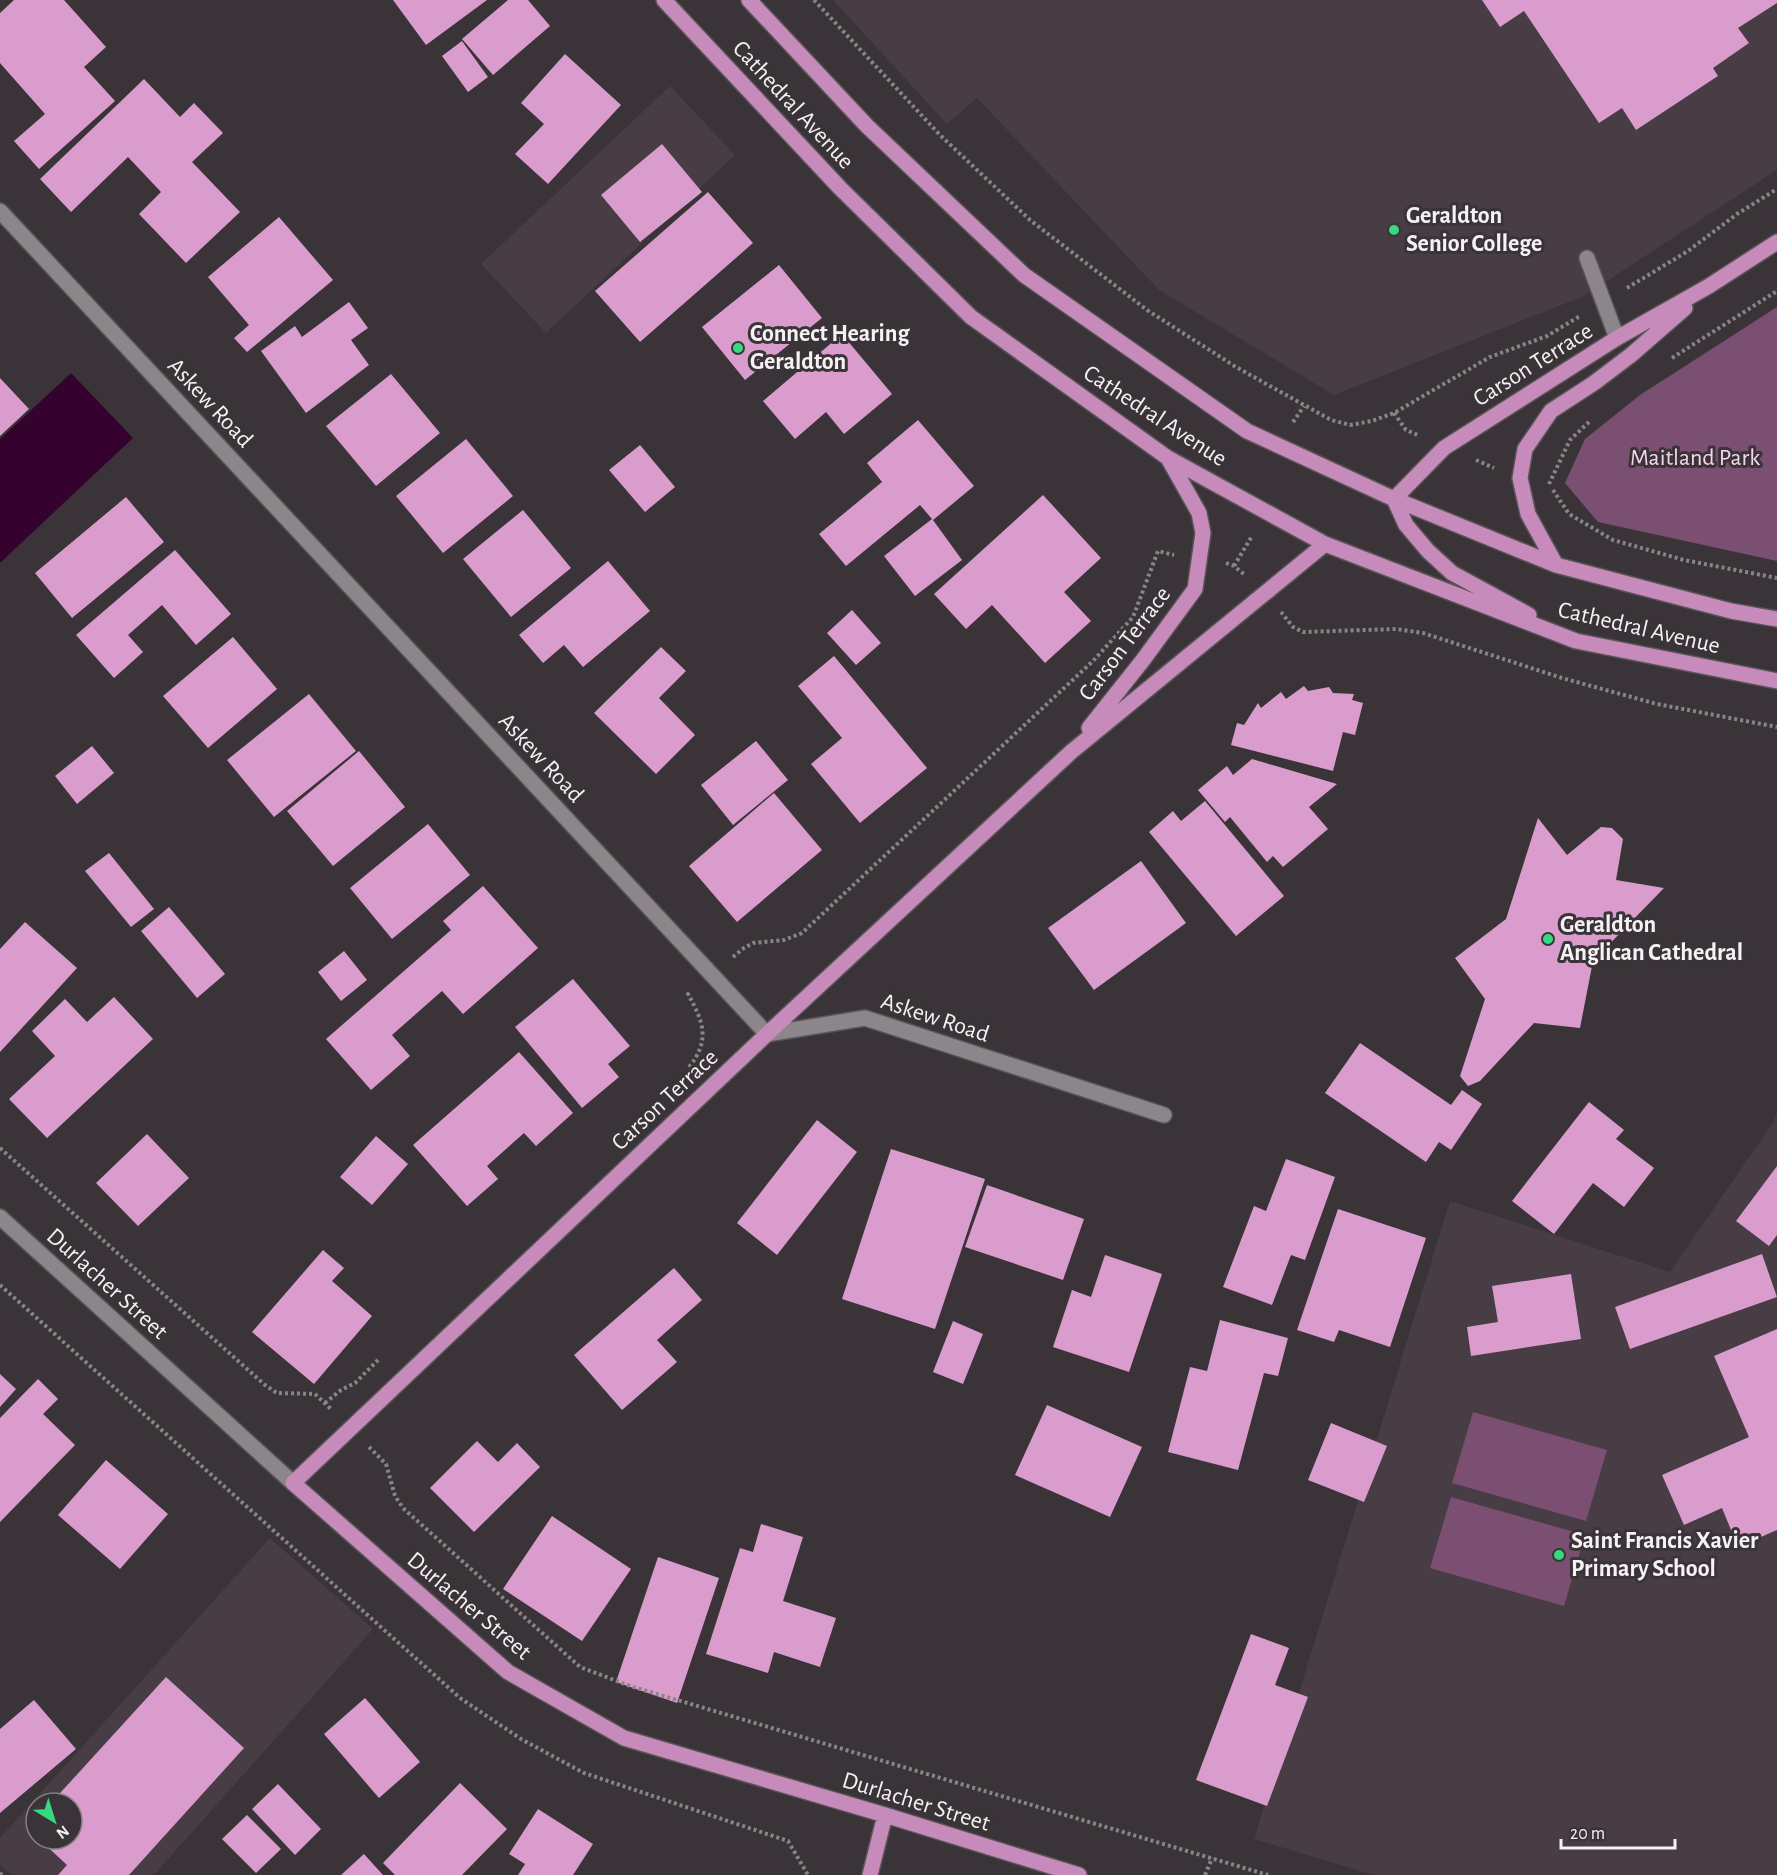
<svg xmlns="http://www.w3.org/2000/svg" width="1777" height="1875" viewBox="0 0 1777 1875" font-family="'Alegreya Sans',sans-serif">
	<rect width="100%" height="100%" fill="#3a3438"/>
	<path fill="#483c45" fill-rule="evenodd" d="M833,0H1777V170L1584,296L1334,395L1159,290L977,98L947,124Z
		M670,86L735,155L546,333L481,264Z
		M1777,1111V1875H1373L1254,1839L1450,1201L1670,1272L1774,1121Z
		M270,1538L373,1629L154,1875H12L0,1865V1838ZM36,1803H72V1839H36Z"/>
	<path fill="#7a4f71" d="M1777,307V561L1598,522L1565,483L1585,439L1640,395Z
		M1473,1412L1607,1450L1586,1521L1452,1483Z
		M1451,1497L1585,1535L1564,1606L1430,1568Z"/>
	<path fill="#35022f" d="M71,373L133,438L0,563V439Z"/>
	<path fill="#da9ccd" d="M14,0H64L106,47L84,67L115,101L39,169L14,141L45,114L0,63V13Z
		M393,0H487L426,45Z
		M508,0H528L550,26L493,75L462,39Z
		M1482,0H1777V3L1738,28L1749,43L1713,68L1718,76L1636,130L1622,108L1599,123L1524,11L1500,27Z
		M462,41L488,77L468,92L442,56Z
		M565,54L621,105L548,184L515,154L544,124L521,103Z
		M144,79L180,117L194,103L223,133L192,162L240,212L186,263L139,214L161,192L128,157L71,212L40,179Z
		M662,144L702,192L640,242L601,195Z
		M708,192L753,243L640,342L595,291Z
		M279,217L333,280L247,352L234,338L249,325L208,277Z
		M779,265L822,318L745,380L702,327Z
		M349,302L368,328L351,340L369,365L306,413L261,351L295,326L302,337Z
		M842,334L892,394L844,434L826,412L795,439L763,401Z
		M391,374L440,433L376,486L326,426Z
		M0,378L29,409L0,436Z
		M918,420L974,486L933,520L962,560L915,596L884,556L932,519L920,505L846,566L819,534L882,482L867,463Z
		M466,439L513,496L443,553L396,496Z
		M640,445L675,487L645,512L609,470Z
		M1043,495L1101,558L1064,592L1091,621L1045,663L992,605L966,629L934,594Z
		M126,497L164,542L72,618L35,573Z
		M523,510L571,568L511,617L463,559Z
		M175,550L231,614L196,645L162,605L128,635L143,652L114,678L76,635Z
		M608,561L650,611L583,667L564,645L543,663L519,635Z
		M852,610L881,643L856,665L827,633Z
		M233,637L277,689L208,748L163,696Z
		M661,647L686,671L659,698L695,735L656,774L594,713Z
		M834,656L927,768L860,823L811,764L842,738L798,686Z
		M1304,686L1308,691L1329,687L1333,693L1354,694L1352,700L1363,703L1355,735L1343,732L1333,771L1231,745L1237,723L1244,725L1258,703L1261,708L1281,692L1286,699Z
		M309,694L356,751L274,817L227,760Z
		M756,741L788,780L733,825L701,785Z
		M92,746L114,773L77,804L55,776Z
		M359,751L405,807L333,866L287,811Z
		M1252,759L1337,784L1309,807L1328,829L1283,867L1273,856L1267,862L1230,817L1225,822L1198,790L1227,766L1233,775Z
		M774,793L822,850L737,922L689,866Z
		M1205,801L1284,896L1236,936L1149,832L1173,811L1181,821Z
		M1538,818L1567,855L1601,827L1612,828L1623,839L1616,880L1664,888L1593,961L1580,1028L1534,1023L1480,1081L1468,1086L1460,1076L1485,999L1455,958L1506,919Z
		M428,824L470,875L392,939L350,888Z
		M109,853L154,909L131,927L85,871Z
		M1141,861L1186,923L1094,990L1048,928Z
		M483,886L538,948L463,1014L442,991L392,1035L410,1056L371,1090L326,1039L451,930L443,921Z
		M169,907L225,974L197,998L141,931Z
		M25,922L77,968L0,1052V949Z
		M344,951L367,980L341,1001L318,972Z
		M573,979L630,1046L608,1064L619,1077L582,1108L515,1027Z
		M114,997L153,1039L47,1138L9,1099L55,1056L32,1031L65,999L87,1022Z
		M1360,1043L1451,1105L1462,1090L1482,1104L1451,1150L1439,1142L1426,1162L1325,1093Z
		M519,1052L573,1113L536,1146L524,1133L487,1166L498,1179L467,1206L413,1145Z
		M1589,1102L1624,1130L1616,1139L1654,1168L1624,1207L1593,1183L1554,1234L1512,1201Z
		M817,1120L857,1152L777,1255L737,1223Z
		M147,1134L189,1178L138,1226L96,1183Z
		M376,1136L408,1164L372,1205L340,1177Z
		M891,1149L985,1179L935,1329L842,1299Z
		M1286,1159L1335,1177L1305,1260L1291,1255L1272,1305L1223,1287L1254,1206L1266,1211Z
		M1777,1166V1235L1769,1246L1736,1221Z
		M987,1185L1084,1219L1063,1280L965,1247Z
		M1338,1209L1426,1238L1390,1347L1339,1330L1334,1342L1297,1330Z
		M323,1250L344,1268L332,1281L372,1316L314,1384L252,1332Z
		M1762,1254L1777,1297L1630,1349L1615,1307Z
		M1105,1255L1162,1274L1129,1372L1053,1347L1072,1290L1091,1297Z
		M674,1268L702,1300L657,1340L677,1362L622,1410L574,1355Z
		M1571,1274L1581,1339L1471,1356L1467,1327L1498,1322L1492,1286Z
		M1220,1320L1288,1338L1278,1376L1264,1373L1238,1470L1168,1452L1190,1367L1207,1371Z
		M953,1321L983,1334L963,1384L933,1372Z
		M1777,1329V1530L1738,1547L1722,1508L1684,1525L1662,1475L1749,1437L1714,1356Z
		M0,1374L16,1389L0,1407Z
		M38,1379L58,1399L43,1414L75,1445L0,1522V1418Z
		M1047,1405L1142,1447L1110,1517L1015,1475Z
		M1331,1423L1387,1446L1364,1502L1308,1480Z
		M477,1441L498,1462L517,1443L540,1467L474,1532L430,1488Z
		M106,1460L168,1514L120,1569L58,1515Z
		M552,1516L631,1569L582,1641L503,1589Z
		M761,1524L803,1537L783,1601L836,1618L820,1667L774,1652L768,1673L706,1654L740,1548L753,1552Z
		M658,1557L719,1578L677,1703L616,1682Z
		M1251,1634L1289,1648L1275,1685L1308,1697L1267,1806L1196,1780Z
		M166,1677L244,1748L129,1875H58L67,1865L39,1839H72V1803H51Z
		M365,1698L420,1762L379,1798L324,1734Z
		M34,1700L76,1749L0,1813V1729Z
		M460,1783L507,1829L462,1875H395L383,1863Z
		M278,1784L321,1829L295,1855L252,1809Z
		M538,1809L593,1844L573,1875H518L525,1864L509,1854Z
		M247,1815L281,1849L256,1873L222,1839Z
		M36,1819V1836L28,1829Z
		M364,1854L383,1875H341Z"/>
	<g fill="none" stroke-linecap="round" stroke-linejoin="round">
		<defs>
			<path id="minor" d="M0,211L767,1034L865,1018L1164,1115
				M1587,258L1617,338
				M0,1217L293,1483"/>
			<path id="major" d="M664,0L840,188L971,317L1168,458L1325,544L1576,641L1777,681
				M749,0L867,126L1024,275L1247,431L1394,499L1556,565L1731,611L1777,619
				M1394,499L1444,448L1617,338L1709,286L1777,242
				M1394,499L1406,525L1428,551L1452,573L1529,615
				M1556,565L1528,514L1520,478L1525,449L1551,411L1594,383L1631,355L1685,308
				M1089,728L1143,660L1195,589L1203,533L1199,513L1168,458
				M870,1875L885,1815
				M1079,1875L885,1815L624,1738L508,1672L293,1483L767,1034L1071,752L1325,544"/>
		</defs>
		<use href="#minor" stroke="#585357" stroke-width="18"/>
		<use href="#major" stroke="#585357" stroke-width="18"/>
		<path stroke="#898488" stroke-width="4" stroke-dasharray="3 3" stroke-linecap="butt" d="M814,0L940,135L1030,220L1147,310L1236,367L1331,420L1350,425L1372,421L1394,413L1490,357L1547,336L1580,316
			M1627,288L1688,251L1737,214L1777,189
			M1672,358L1777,291
			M1394,413L1406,430L1420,436
			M1293,422L1304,406
			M1476,460L1494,468
			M1549,484L1570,440L1590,421
			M1553,490L1569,514L1613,540L1684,560L1777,578
			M1226,563L1234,566L1245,575
			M1234,566L1252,536
			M1281,612L1293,627L1303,632L1396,629L1423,633L1562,678L1657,704L1777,727
			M733,957L744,948L753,943L784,940L802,933L1093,661L1133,617L1158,551L1174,555
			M689,1067C711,1040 703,1021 688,994L690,993
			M0,1148L265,1385L277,1393L315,1394L332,1410
			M0,1285L460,1698L521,1739L584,1773L788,1841L808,1875
			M325,1403L341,1390L355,1383L378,1360
			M369,1447L386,1464L395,1496L403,1508L580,1667L630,1686L1268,1875
			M0,1873L2,1875
			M1205,1875L1212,1858"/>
		<use href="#minor" stroke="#8c858a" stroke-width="15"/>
		<use href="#major" stroke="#c68abb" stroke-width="15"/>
	</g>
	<g fill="#36d880" stroke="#3a3438" stroke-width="2">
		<circle cx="1394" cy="230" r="6"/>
		<circle cx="738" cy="348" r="6"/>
		<circle cx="1548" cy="939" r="6"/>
		<circle cx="1559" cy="1555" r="6"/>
	</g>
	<g text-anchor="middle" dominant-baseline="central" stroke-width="6" stroke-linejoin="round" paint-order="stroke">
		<g font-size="24" fill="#f5f1f4" stroke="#3a3438">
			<text transform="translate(793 105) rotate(47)">Cathedral Avenue</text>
			<text transform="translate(1533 365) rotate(-32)">Carson Terrace</text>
			<text transform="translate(210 403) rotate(47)">Askew Road</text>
			<text transform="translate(1155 416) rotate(33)">Cathedral Avenue</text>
			<text transform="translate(1639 628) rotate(13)">Cathedral Avenue</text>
			<text transform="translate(1125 644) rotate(-53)">Carson Terrace</text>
			<text transform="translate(541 758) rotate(47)">Askew Road</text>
			<text transform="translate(935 1018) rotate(18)">Askew Road</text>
			<text transform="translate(665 1100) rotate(-43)">Carson Terrace</text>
			<text transform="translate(107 1284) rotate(42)">Durlacher Street</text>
			<text transform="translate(469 1606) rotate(40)">Durlacher Street</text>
			<text transform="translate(916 1802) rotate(17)">Durlacher Street</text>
		</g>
		<g font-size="24" font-weight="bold" fill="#f5f1f4" stroke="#3a3438" text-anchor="start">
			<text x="1406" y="216">Geraldton<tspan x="1406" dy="28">Senior College</tspan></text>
			<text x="750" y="334">Connect Hearing<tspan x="750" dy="28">Geraldton</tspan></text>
			<text x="1560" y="925">Geraldton<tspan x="1560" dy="28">Anglican Cathedral</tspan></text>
			<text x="1571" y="1541">Saint Francis Xavier<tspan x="1571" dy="28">Primary School</tspan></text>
		</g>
		<g font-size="24" fill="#f6d4ee" stroke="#3a3438">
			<text x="1695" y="458">Maitland Park</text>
		</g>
	</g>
	<g transform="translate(54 1821) rotate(142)"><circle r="28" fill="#3a3438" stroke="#858083" stroke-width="1.5"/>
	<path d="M0-4.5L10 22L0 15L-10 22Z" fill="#36d880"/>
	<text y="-9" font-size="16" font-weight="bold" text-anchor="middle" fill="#f5f1f4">N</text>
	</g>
	<path d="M1561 1839v9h114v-9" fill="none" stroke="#f5f1f4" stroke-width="3"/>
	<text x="1570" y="1839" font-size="18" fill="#f5f1f4" stroke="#3a3438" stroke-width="4.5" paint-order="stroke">20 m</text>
</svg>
